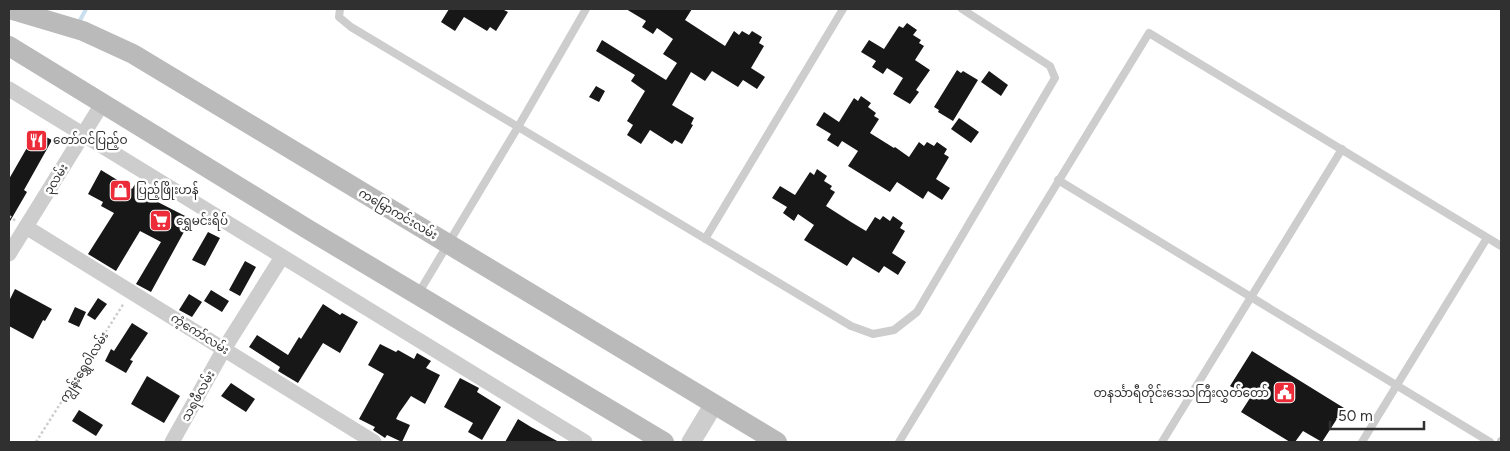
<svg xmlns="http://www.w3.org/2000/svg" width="1510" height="451" viewBox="0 0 1510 451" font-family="Figtree,'Noto Sans Myanmar',sans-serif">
	<rect width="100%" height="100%" fill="#fff"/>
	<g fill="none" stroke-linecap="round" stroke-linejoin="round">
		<path stroke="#c9dfee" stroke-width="4" d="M78,24L86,9"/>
	</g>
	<path fill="#171717" d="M449,9H502L508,12L496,31L490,27L487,31L464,17L455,31L441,22Z
		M626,9H692L685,20L725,46L734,31L739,35L742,31L749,35L752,31L762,37L759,43L764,46L751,68L765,77L757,89L743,80L738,87L712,71L705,81L691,72L672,105L694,118L691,124L693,125L682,144L675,140L672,144L650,130L641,144L627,135L633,125L627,121L645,91L631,81L635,75L596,51L602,40L666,80L677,63L663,54L673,39L657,28L653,34L642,27L646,21Z
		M907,23L917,30L913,35L921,40L919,43L924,46L915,60L930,70L916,90L919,92L910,104L893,94L903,78L887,68L883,74L872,67L876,61L861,52L869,40L884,49L899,26L903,28Z
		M957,70L961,73L963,71L978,80L953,121L938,112L939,110L934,107Z
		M989,71L1008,85L1001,96L981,82Z
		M596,86L605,91L599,102L589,97Z
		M861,96L871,103L868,107L876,113L874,116L879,119L870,133L894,148L895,147L909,157L919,142L924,146L927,142L934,146L937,142L947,149L944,154L949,157L936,179L950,188L942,200L928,191L923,199L897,182L890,192L848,166L858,151L842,141L838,147L827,140L831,134L816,125L824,112L839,122L854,98L858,101Z
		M959,118L979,132L971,143L951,129Z
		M36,132L52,140L24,190L27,192L9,223V179Z
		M817,169L827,176L824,181L832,186L830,189L835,192L826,206L851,222L866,231L875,217L880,220L883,216L890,221L893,216L903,223L900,228L905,231L892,253L906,262L898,275L884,266L879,273L853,257L847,266L804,240L814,225L798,214L794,221L783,213L787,207L772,198L780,186L795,195L810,172L814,175Z
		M101,170L132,189L137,181L150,189L146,196L191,219L151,292L136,284L161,242L140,231L116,271L88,254L114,213L101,206L103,202L88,194Z
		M208,232L220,238L205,266L192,260Z
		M245,261L256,267L240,296L229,290Z
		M15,289L52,309L45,321L43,320L33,339L9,326V301Z
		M211,290L229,301L222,312L204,301Z
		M189,294L202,302L192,317L179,310Z
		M98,298L107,304L95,320L87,315Z
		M323,304L340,315L342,313L358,322L340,353L323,343L298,383L278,371L280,367L249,347L257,335L288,355L299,337L301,339Z
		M75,307L86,312L79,327L68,322Z
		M132,323L148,333L130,360L133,361L126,373L105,361L111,349L114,351Z
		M380,344L396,352L398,350L414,359L417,353L431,361L426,368L440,375L425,404L411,396L399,413L396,419L410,425L402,442L387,435L385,438L373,430L375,427L359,419L384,374L368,365Z
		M1252,351L1344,408L1322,442L1303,431L1295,442H1290L1241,412L1250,398L1230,386Z
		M147,376L180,396L164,423L131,404Z
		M460,378L479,388L477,392L501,407L482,440L468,432L473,423L444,407Z
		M231,383L255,399L246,412L221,396Z
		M79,410L103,425L96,436L72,421Z
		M518,419L531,427L559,442H505Z"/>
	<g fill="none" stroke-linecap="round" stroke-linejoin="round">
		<path stroke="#cdcdcd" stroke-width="2.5" stroke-dasharray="2.5 2.5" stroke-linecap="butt" d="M9,216L16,221
			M36,442L124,303"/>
		<path stroke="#cdcdcd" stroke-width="8" d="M340,9L339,17L351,27L851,326L873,334L894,330L917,312L1055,78L1050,66L962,9
			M1058,180L1490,442
			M705,239L843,9
			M418,294L518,127L586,9
			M899,442L1149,33L1501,246
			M1162,442L1342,149
			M1362,442L1487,238
			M1501,442V441"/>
		<path stroke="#cdcdcd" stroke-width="15" d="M9,89L585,442
			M26,227L374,442
			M9,254L102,104
			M172,442L224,349L282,257"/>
		<path stroke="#cdcdcd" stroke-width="19" d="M691,442L714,404"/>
		<path stroke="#bababa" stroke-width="20" d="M9,9L83,31L133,54L777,442
			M9,46L309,230L664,442"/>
	</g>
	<defs>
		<symbol id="restaurant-square" viewBox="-11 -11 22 22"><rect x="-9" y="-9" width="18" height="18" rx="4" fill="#ec2d39" stroke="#fff"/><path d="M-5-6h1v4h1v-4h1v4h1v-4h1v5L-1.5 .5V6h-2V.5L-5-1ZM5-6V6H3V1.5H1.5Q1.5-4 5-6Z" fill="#fff"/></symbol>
		<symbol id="shop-square" viewBox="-11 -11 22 22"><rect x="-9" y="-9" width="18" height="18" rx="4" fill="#ec2d39" stroke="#fff"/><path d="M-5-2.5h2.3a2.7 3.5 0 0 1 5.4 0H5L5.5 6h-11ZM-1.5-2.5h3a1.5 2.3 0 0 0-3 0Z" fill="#fff"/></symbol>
		<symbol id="supermarket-square" viewBox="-11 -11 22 22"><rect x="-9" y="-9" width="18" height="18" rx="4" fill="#ec2d39" stroke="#fff"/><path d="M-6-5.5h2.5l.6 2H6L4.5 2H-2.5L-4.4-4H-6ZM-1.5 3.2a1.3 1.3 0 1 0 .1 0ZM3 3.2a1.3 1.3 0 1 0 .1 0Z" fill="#fff"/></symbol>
		<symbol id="civic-square" viewBox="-11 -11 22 22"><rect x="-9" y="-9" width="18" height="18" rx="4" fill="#ec2d39" stroke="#fff"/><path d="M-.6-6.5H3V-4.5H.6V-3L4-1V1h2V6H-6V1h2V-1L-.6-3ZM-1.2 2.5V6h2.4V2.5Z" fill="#fff"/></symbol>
	</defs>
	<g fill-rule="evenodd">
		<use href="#restaurant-square" x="24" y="128" width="25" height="25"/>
		<use href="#shop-square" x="108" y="178" width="25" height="25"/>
		<use href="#supermarket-square" x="148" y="208" width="25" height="25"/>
		<use href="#civic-square" x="1272" y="380" width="25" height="25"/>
	</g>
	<g text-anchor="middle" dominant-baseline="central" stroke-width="5" stroke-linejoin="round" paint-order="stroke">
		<g font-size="12" fill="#303030" stroke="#fff" text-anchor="start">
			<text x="53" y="140">တော်ဝင်ပြည့်ဝ</text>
			<text x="136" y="190">ပြည့်ဖြိုးဟန်</text>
			<text x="176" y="221">ရွှေမင်းရိပ်</text>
			<text x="1269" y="393" text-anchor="end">တနင်္သာရီတိုင်းဒေသကြီးလွှတ်တော်</text>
		</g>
		<g font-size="12" fill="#303030" stroke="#fff">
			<text transform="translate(56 179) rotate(-58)">၃လမ်း</text>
			<text transform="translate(398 214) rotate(30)">ကမြောကင်းလမ်း</text>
			<text transform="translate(200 334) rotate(32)">ကံ့ကော်လမ်း</text>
			<text transform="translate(84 367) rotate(-58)">ကျွန်းရွှေဝါလမ်း</text>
			<text transform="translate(198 396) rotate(-61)">သရဖီလမ်း</text>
		</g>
	</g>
	<rect width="1510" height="451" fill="none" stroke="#303030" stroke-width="20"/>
	<path d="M1330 421v8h94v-8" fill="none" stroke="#303030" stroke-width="2.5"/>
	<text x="1338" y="421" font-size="15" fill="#303030" stroke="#ffffff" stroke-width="4" paint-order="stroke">50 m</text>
</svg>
